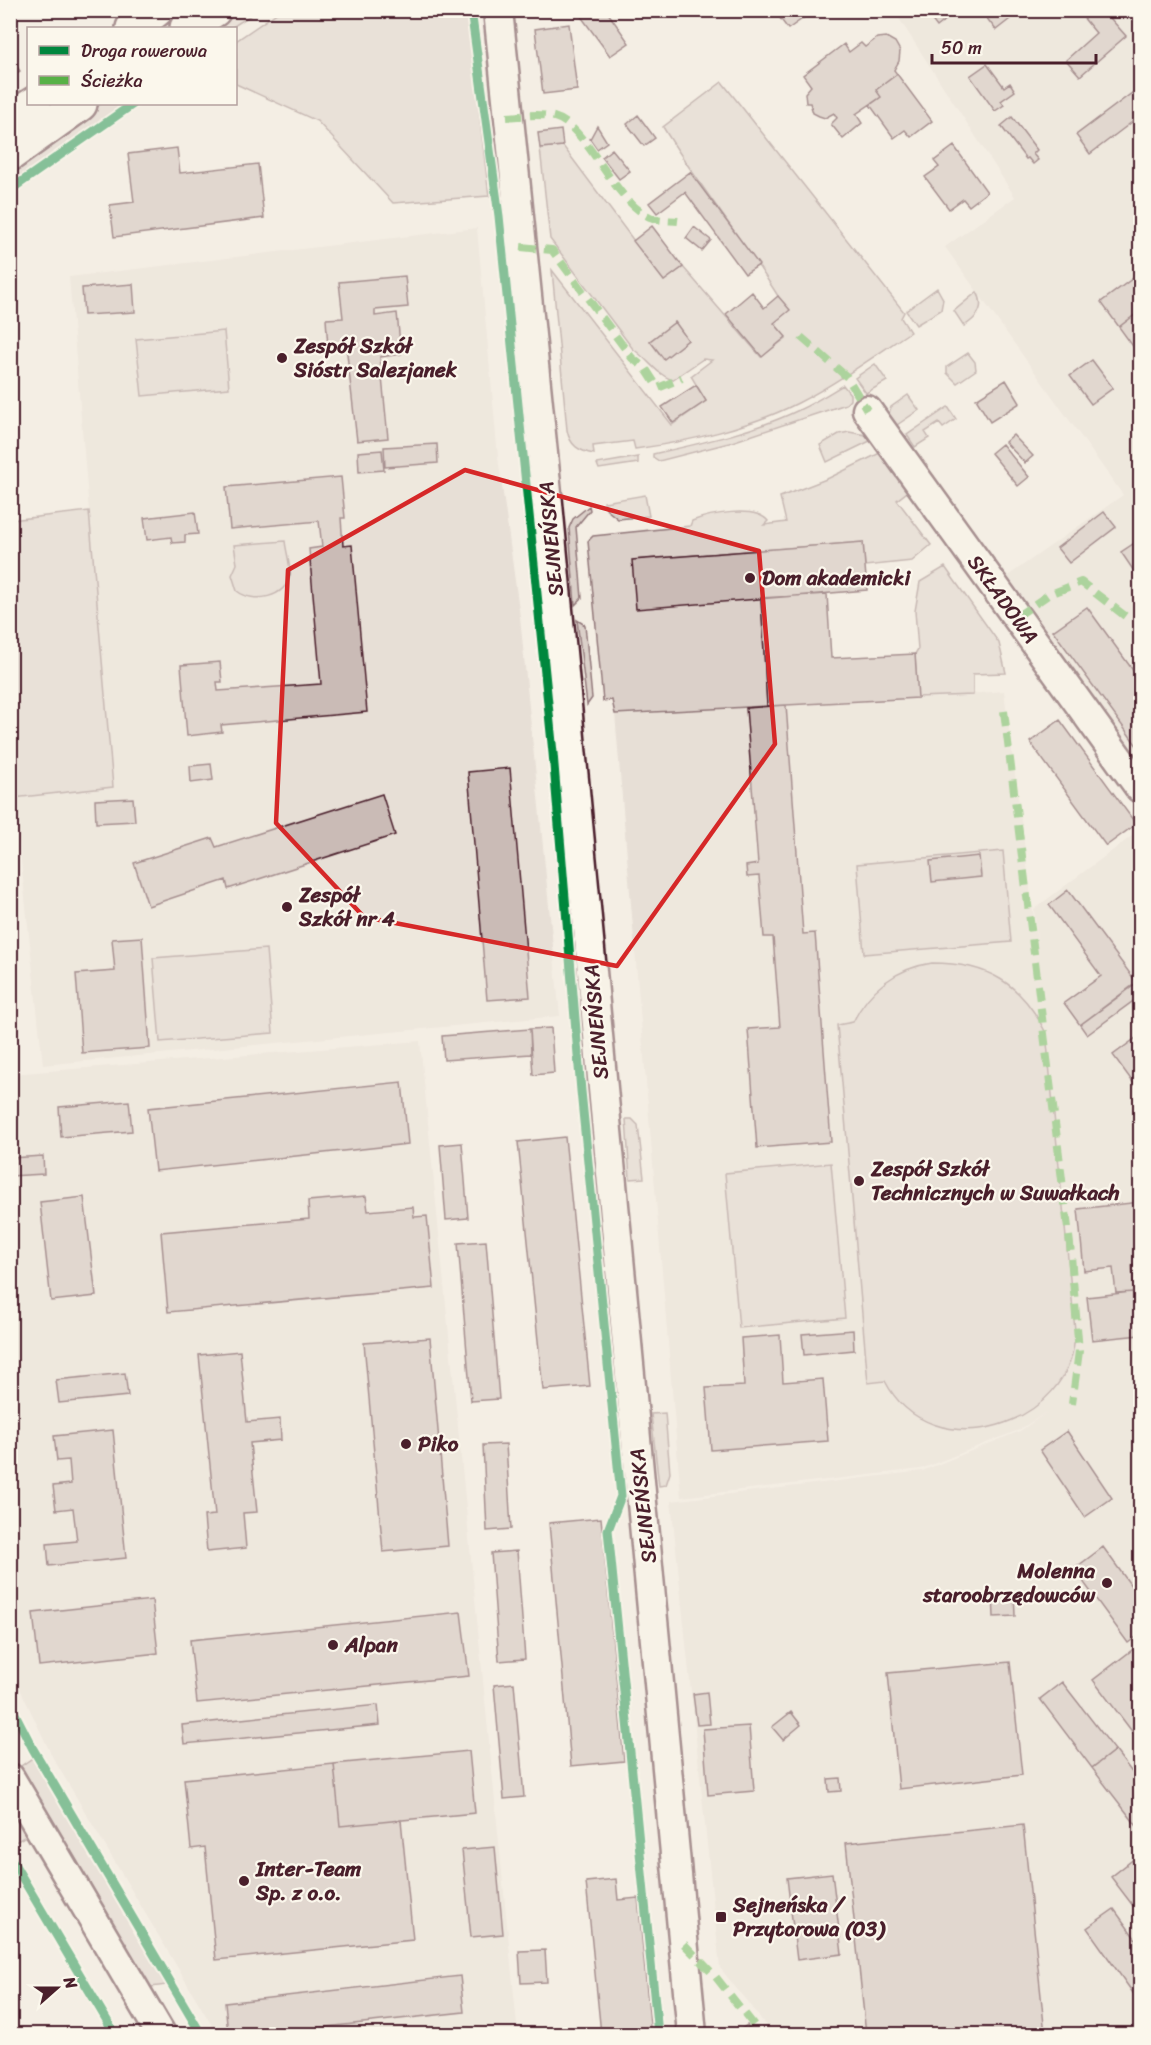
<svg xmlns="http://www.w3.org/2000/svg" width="1151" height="2045" viewBox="0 0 1151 2045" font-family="Sriracha,sans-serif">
	<rect width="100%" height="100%" fill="#f4eee4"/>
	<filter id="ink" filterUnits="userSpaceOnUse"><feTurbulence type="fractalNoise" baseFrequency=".0167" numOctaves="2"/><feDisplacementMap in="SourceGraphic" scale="12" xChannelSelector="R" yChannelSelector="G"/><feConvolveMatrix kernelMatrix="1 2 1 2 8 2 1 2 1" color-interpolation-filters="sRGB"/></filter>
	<g filter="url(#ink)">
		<path fill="#e7dfd6" d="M894,11H1140V773L1002,580L1123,495L945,247L1015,197Z
			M477,228L498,457L520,617L560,1016L43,1065L11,768L10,520L89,511L69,277Z
			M1004,691L1038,948L1034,909L1140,830V2034H773L720,1968L671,1501L922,1471L1020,1431L1047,1412L1019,1430L921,1469L681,1497L615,714L918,698Z
			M420,1041L517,2025L441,2034H217L53,1758L11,1670V1074Z"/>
		<path fill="#dbd0c9" stroke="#92787a" stroke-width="1.5" fill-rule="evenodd" d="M281,10L464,11L468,18L489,196L393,203L317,121L236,84V41Z
			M238,11H257L231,28H209Z
			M722,82L904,312L901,318L910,332C873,357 837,383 798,403C751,427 687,442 635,449L633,441L593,446L594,454C579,451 570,446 567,430L552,270L672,425L706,401L691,376L712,360L703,359L672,380C655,373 649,360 633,349L550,239L540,148L563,146L664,281L683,267L761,357L786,338L774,323L778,296C742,238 698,185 663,127ZM675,322L688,340L663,359L650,341Z
			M101,104H125L11,186V172L20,162Z
			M937,288L943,299L941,310L916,325L906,311Z
			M977,292C986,307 977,318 964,326L954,311Z
			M224,331L229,388L142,396L136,339Z
			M968,353L975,362L976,370L957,383L947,373V367Z
			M875,364L887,381L866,393L855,378Z
			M843,385L850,394V400L846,404L729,443L659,461L653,457V454C702,443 753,432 799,410C814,403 828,394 843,385Z
			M908,395L919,410L891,429L887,420L891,407Z
			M948,407L956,419L943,428L939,423L925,432L929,438L915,447L907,435Z
			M849,432L866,435L872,440L827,462L820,445L839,434Z
			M884,451L911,489L897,500L931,545L912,561L865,566L863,542L633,560L761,598L767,706L615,714L612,700L603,701L588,541L593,536L690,526L692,521C709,514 755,505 768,521L764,525L786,522L780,497L829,478Z
			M638,457V463L599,469L597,464Z
			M645,495L649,516L618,519L607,510L604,502Z
			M589,506L590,510L576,527L582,598L575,605L569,528L573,519Z
			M89,511L113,787L13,798L10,768L11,520Z
			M285,541C286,551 290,563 290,574C287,598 253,604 237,591L232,575L237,564L234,545Z
			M945,567L999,643L1006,673L973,674V695L917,697L915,654L918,649L915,611L920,582Z
			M577,620L585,625L592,698L587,705Z
			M1003,851L1011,942L864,954L857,864Z
			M266,949L273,1033L160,1042L153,958Z
			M932,963C988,963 1021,983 1046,1033L1075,1330C1076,1426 931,1471 885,1381L868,1383L837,1025L853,1022C869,989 897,968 932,963Z
			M626,1119H632L638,1125L644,1178L630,1179Z
			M831,1163L845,1318L739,1328L725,1173Z
			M665,1413L670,1473L666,1485L659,1486L651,1414Z
			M31,1759L34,1760L167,1985L151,1987L21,1766Z
			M11,1810L26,1836L12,1844L10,1841Z"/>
		<path fill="#cabbb6" stroke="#4a1f2b" stroke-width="1.5" d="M606,10L629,43L610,56L577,11Z
			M774,10H806L809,14L788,29Z
			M924,10H958L937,27Z
			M984,10H1009L1014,16L996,30L982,12Z
			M1077,10H1103L1126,36L1080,76L1066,60L1096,33Z
			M569,24L577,90L543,94L535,29Z
			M886,37L895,42L900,51L899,61L894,70L897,74L876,90L881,97L856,114L862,123L843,139L831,124L837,118L834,113L825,118L819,116L813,113L810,103H806L805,93L811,86L803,75L844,44L849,52L861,43L865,47L877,38Z
			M10,57L20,71L10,77Z
			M987,64L1004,87L1010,83L1015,91L1001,101L1004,105L995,111L970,76Z
			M897,74L932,121L911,137L905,130L894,138L870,105L881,97L876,90Z
			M1140,87V116L1090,154L1076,135Z
			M638,115L655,138L644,146L627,124Z
			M1012,117L1037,150L1033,154L1038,160L1033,164L1028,158L1026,159L1001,126Z
			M597,126L607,142L597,149L590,139Z
			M561,130L563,146L540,148L538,133Z
			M954,146L987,192L969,206L963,199L949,209L925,177L939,167L934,161Z
			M177,148L180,173L258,164L264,218L114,237L110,205L134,202L128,154Z
			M612,149L630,171L619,179L602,157Z
			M690,172L759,265L745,274L685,192L657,213L649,203Z
			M652,226L683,267L664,281L633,241Z
			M694,227L711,240L702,251L686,238Z
			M1140,273V311L1119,327L1101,302Z
			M405,276L408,307L375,310V316L397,313L401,354L380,357L388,438L357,441L346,345L328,347L326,319L343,318L339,282Z
			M133,284L135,312L84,315L82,288Z
			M752,292L764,308L778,296L790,310L774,323L786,337L762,357L726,314Z
			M1140,311V356L1119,327Z
			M675,322L688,340L664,359L650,341Z
			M1092,360L1113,388L1091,404L1070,376Z
			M1006,380L1020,403L990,422L976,399Z
			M696,385L706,401L673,423L662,407Z
			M1013,435L1033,456L1025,463L1005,442Z
			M437,444L438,463L385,467L384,447Z
			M1002,444L1029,477L1018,486L991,453Z
			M382,450L384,470L359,472L358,452Z
			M341,477L345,518H341L343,546L352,545L367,712L221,725L222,732L187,736L181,665L220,662L222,682H217L218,691L321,684L309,549L322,547L319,521L230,529L226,487Z
			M195,512L198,534L185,535V542L172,543L171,537L147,540L144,518Z
			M1104,512L1116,527L1069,563L1057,548Z
			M1139,540L1140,542V580L1121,552Z
			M863,542L867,590L636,609L632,560Z
			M827,594L831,658L915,654L918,698L767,706L761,598Z
			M1087,607L1140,680V750L1053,631Z
			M786,705L803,934L815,933L831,1142L757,1148L748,1029L780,1027L773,937H764L759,876L747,877L746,866L758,864L746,708Z
			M1060,720L1136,824L1106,846L1030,742Z
			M211,764L213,780L191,783L190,766Z
			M510,768L530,997L487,1000L468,772Z
			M382,794L395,835L228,889L226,880L148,906L134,863L212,838L216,847Z
			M133,798L135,821L96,823L95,800Z
			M979,856L981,877L932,882L930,861Z
			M1068,890L1137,983L1080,1025L1064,1003L1101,976L1049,905Z
			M142,937L150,1048L82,1053L76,974L115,971L112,939Z
			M1140,980V996L1087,1035L1080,1025Z
			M551,1028L554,1073L533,1075L530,1029Z
			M530,1029L531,1054L444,1060L442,1036Z
			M1140,1035V1092L1113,1055Z
			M402,1082L408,1144L155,1171L148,1108Z
			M129,1101L132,1131L61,1137L59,1107Z
			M565,1137L590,1386L543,1390L518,1142Z
			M462,1143L468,1218L446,1220L440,1145Z
			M43,1156L44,1174L10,1176V1158Z
			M366,1196L368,1211L413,1207L414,1217L427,1216L434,1288L168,1312L161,1232L309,1219L308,1201Z
			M84,1197L96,1296L51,1301L40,1202Z
			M1140,1202V1265L1132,1266L1134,1292L1116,1293L1113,1268L1084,1271L1078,1209Z
			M486,1241L499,1399L471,1401L458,1243Z
			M1140,1291V1335L1092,1340L1087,1297Z
			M853,1330L854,1350L804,1355L802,1334Z
			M780,1335L783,1382L823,1379L828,1441L711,1450L706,1388L744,1386L741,1338Z
			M430,1338L448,1546L383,1552L364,1343Z
			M240,1351L247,1422L280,1419L281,1440L250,1443L257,1512L243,1513L246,1548L207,1552L204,1516L215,1515L199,1355Z
			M125,1373L128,1396L59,1403L56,1380Z
			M113,1430L126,1558L49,1566L47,1544L77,1541L73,1508L56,1510L53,1486L71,1484L69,1460L57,1461L54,1436Z
			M1067,1431L1112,1498L1085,1517L1040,1450Z
			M506,1444L511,1529L487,1531L483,1445Z
			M601,1518L624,1761L571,1766L549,1523Z
			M1103,1547L1140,1598V1634L1128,1643L1074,1569Z
			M517,1551L525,1659L499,1661L491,1553Z
			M1014,1593L1015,1616L994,1617L993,1594Z
			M152,1600L158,1653L39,1666L33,1613Z
			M461,1612L469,1676L197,1703L190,1640Z
			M1140,1644V1742L1093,1680Z
			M1010,1662L1022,1775L899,1789L888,1673Z
			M1062,1682L1115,1750L1092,1768L1040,1699Z
			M514,1683L524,1797L504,1799L494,1685Z
			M707,1692L710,1724L697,1725L693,1694Z
			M378,1705L380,1725L184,1744L182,1725Z
			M791,1712L801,1725L783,1740L772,1727Z
			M749,1726L754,1791L708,1795L703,1729Z
			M1115,1750L1140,1783V1830L1092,1768Z
			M469,1751L475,1813L340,1826L334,1764Z
			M334,1764L340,1826L401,1820L413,1940L216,1960L205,1847L191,1849L184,1779Z
			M840,1778L841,1791L829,1792L828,1779Z
			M1023,1825L1045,2034H866L846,1843Z
			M495,1847L503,1934L471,1937L462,1850Z
			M1140,1854V1915L1111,1877Z
			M832,1873L842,1954L797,1960L787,1878Z
			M616,1879L618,1900L638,1898L651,2034H601L586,1882Z
			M1114,1909L1140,1945V1999L1138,2000L1087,1928Z
			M545,1950L547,1982L521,1983L519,1951Z
			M460,1976L464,2012L261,2034H228L225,2003Z
			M747,2025L754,2034H734Z"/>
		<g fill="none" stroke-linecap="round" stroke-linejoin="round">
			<defs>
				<path id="minor" d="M498,10L547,493L692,2034
					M867,410L1140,788
					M10,1778L161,2034"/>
				<path id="major" d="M133,28L156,10
					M187,28L214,10
					M10,120L34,104
					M10,154L80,104"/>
			</defs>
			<use href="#minor" stroke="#4a1f2b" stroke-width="33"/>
			<use href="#major" stroke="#4a1f2b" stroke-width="38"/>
			<use href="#minor" stroke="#fbf7ec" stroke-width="28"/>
			<use href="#major" stroke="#fbf7ec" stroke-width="33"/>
			<path stroke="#57b146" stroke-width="8" stroke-dasharray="15 8" stroke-linecap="butt" d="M507,117C523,116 539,113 554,117C588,126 612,200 650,217C658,221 670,220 678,221
				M521,247L552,250L632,358L646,369L658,388L682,378
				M801,337L847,377L867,410
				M1016,617L1048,595L1081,582L1129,619
				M1004,711L1070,1244L1079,1351L1072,1404
				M684,1944L715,1976L761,2034"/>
			<defs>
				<path id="cycleway" d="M471,10L499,216L553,753L581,1091L621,1496L608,1530L658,2034
					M10,190L133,104
					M10,1704L33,1749L201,2034
					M10,1857L115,2034"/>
			</defs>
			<use href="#cycleway" stroke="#fbf7ec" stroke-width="13"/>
			<use href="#cycleway" stroke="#00873e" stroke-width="9"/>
		</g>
	</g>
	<path d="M0 0H1151V2045H0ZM465,470L759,551L775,744L617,966L364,917L276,823L288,570Z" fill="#f4eee4" fill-opacity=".55" fill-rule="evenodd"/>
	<path fill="none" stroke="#d62828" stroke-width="4.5" stroke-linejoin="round" d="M465,470L759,551L775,744L617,966L364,917L276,823L288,570Z"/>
	<g fill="#4a1f2b" stroke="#fbf7ec" stroke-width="2">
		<circle cx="282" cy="358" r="6"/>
		<circle cx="750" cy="578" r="6"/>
		<circle cx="287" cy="907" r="6"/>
		<circle cx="859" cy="1181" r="6"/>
		<circle cx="406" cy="1444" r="6"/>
		<circle cx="1107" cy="1583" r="6"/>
		<circle cx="333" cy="1645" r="6"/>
		<circle cx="244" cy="1881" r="6"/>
		<rect x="715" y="1911" width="12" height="12" rx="3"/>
	</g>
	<g text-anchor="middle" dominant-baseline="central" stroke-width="4.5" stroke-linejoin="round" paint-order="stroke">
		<g font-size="21" font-weight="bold" fill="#4a1f2b" stroke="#fbf7ec" text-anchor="start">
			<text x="294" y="346">Zespół Szkół<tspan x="294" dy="24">Sióstr Salezjanek</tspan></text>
			<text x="762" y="578">Dom akademicki</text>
			<text x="299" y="895">Zespół<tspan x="299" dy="24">Szkół nr 4</tspan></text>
			<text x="871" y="1169">Zespół Szkół<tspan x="871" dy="24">Technicznych w Suwałkach</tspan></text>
			<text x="418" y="1444">Piko</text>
			<text x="1095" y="1571" text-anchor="end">Molenna<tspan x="1095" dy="24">staroobrzędowców</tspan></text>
			<text x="345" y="1645">Alpan</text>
			<text x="256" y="1869">Inter-Team<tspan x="256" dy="24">Sp. z o.o.</tspan></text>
			<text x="733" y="1905">Sejneńska /<tspan x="733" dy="24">Przytorowa (03)</tspan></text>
		</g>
		<g font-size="21" fill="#4a1f2b" stroke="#fbf7ec">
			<text transform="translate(551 539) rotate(-95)">SEJNEŃSKA</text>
			<text transform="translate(1003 599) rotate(54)">SKŁADOWA</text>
			<text transform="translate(596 1022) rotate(-95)">SEJNEŃSKA</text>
			<text transform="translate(643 1506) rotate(-96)">SEJNEŃSKA</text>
		</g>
	</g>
	<rect width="1151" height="2045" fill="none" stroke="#fbf7ec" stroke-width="36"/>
	<rect x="18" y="18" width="1115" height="2009" fill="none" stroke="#4a1f2b" stroke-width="2" filter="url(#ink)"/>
	<rect x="27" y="27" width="210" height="78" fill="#fbf7ec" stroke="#b4a19f" stroke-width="1.5"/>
	<rect x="39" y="46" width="30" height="9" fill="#00873e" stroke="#b4a19f" stroke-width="1.5"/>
	<text x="81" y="57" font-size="18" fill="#4a1f2b">Droga rowerowa</text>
	<rect x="39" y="76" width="30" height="9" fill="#57b146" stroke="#b4a19f" stroke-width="1.5"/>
	<text x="81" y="87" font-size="18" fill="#4a1f2b">Ścieżka</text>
	<g transform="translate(57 1988) rotate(69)" stroke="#fbf7ec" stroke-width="4.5" paint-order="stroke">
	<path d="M0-4.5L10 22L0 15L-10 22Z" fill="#4a1f2b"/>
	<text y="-9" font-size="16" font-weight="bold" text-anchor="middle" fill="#4a1f2b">N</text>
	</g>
	<path d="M932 54v9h164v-9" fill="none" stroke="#4a1f2b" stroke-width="3"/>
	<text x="941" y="54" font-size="18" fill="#4a1f2b" stroke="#fbf7ec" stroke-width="4.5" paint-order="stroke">50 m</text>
</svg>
